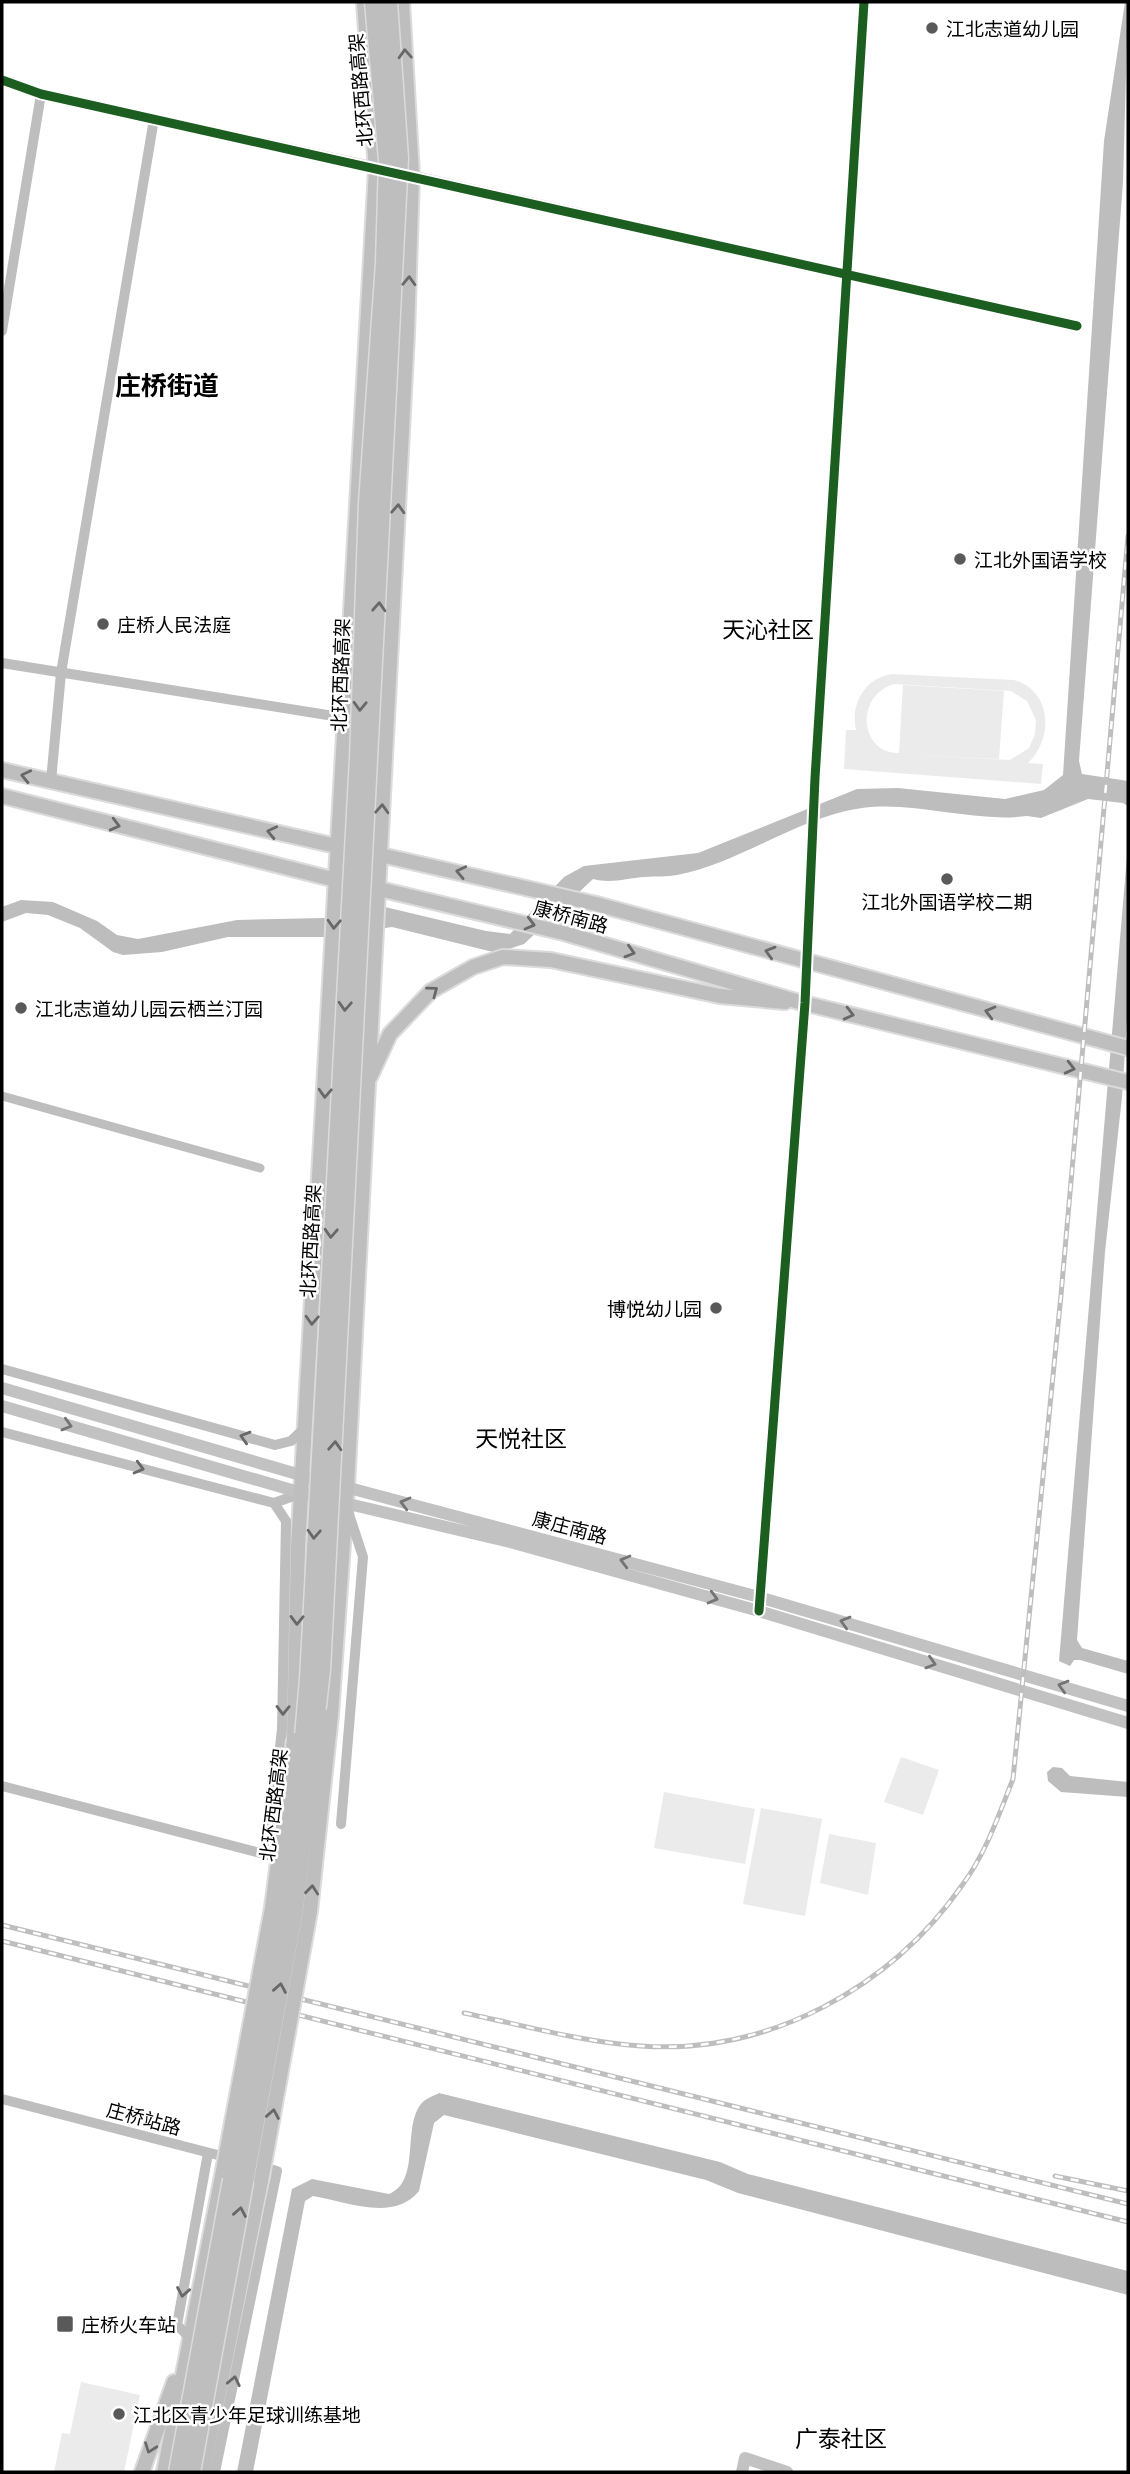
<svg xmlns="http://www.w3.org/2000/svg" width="1130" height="2474" viewBox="0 0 1130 2474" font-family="Barlow,'Noto Sans SC',sans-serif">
	<rect width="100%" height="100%" fill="#fff"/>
	<path fill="#ebebeb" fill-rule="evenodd" d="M892,674L1014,680C1052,691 1054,738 1028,763L1043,764L1041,784L844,769L846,730H856C850,704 865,678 892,674ZM894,684L1011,691L1027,701L1036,720L1035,734L1029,748L1010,760L899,754L999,759L1004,691L903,685L899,753C860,754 854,696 894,684Z
		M901,1757L939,1770L923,1815L884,1802Z
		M664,1792L755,1809L745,1864L654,1848Z
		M761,1808L822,1819L805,1916L743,1904Z
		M829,1834L876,1843L868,1895L820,1883Z
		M81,2382L140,2395L124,2472H54L62,2433L70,2434Z"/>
	<path fill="#bdbdbd" d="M1125,2H1128L1123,182L1079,761L1082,774L1128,781V806L1123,803L1088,799L1041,818L1027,816C971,823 918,801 862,808C797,817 741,863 677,875C667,877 656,876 645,877C626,878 612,884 593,879L524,944L497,953L392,927L326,937H228L162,952L123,955L113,952L80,928L48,915L26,913L2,922V907L21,900L53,902L97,921L117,935L138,939L237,920L324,918L385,907L486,931L510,934L564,877L584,866L698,853L857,789L898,788L1005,799L1044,790L1063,775L1104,141Z
		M1128,844V1003L1122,1097L1105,1252L1077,1640L1082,1648L1128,1661V1674L1080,1660H1074L1070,1666L1059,1661Z
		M1053,1767L1062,1768L1070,1776L1128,1782V1797L1061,1792L1048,1781L1047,1772Z
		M439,2093L720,2162L748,2174L1128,2271V2295L738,2193L706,2180L444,2115L434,2123L419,2191C394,2222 347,2202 313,2196L305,2201L253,2472H237L292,2189L312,2179L389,2194C421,2181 402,2128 421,2104C425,2099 433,2096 439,2093Z"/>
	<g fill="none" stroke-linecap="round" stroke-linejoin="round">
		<defs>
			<path id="primary" d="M2,770L345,848
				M2,796L344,882
				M372,853L596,904L1128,1048
				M371,887L564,933L799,1002L1128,1082
				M370,1077L390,1034L431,991L473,967L503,957L551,960L720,996L785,1002
				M331,1715L347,1487L407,334L412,175L402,2
				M294,1740L298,1548L376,170L364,2
				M142,2472L174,2382
				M164,2472L223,2171
				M203,2472L261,2181"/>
		</defs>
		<use href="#primary" stroke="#dbdbdb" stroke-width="18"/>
		<path stroke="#bebebe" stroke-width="9" d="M2,1096L260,1168
			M759,1601L805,1003"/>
		<path stroke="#bebebe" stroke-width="10" d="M2,80L41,94L380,168
			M406,174L1077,326
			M2,331L41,94
			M2,663L346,718
			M51,781L61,673L154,119
			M805,1003L815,778L864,2
			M2,1369L275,1445L291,1441L306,1427
			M2,1432L274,1503L286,1521L282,1729L268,1855L2,1786
			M274,1503L302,1493
			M341,1824L363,1557L347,1508
			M2,2099L233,2159
			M190,2338L177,2325L208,2153
			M215,2472L277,2171L259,2166"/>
		<path stroke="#c2c2c2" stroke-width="12" d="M2,1388L304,1476L759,1597L1128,1706
			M2,1406L302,1493L510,1542L759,1611L1128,1723
			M742,2472L745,2458L787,2472"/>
		<use href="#primary" stroke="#bebebe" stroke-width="14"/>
		<defs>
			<path id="rail" d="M2,1925L1128,2204
				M2,1941L1128,2222
				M464,2013C522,2025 582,2042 641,2046C768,2055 891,1988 963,1884C986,1853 999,1814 1013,1779L1061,1295L1128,536
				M1055,2176L1128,2191"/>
		</defs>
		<use href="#rail" stroke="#bebebe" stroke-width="5"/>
		<use href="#rail" stroke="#fff" stroke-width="2.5" stroke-dasharray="8" stroke-linecap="butt"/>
		<defs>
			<path id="primary-bridge" d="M223,2171L272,1908L294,1740
				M261,2181L310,1911L331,1715"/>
			<path id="trunk-bridge" d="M177,2472L281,1909L301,1759L308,1679L358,758L367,503L384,263L387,160L373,2
				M192,2472L295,1909L322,1670L400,158L389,2"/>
		</defs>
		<use href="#primary-bridge" stroke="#dbdbdb" stroke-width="18" stroke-linecap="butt"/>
		<use href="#trunk-bridge" stroke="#dbdbdb" stroke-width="19" stroke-linecap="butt"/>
		<use href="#primary-bridge" stroke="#bebebe" stroke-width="14"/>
		<use href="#trunk-bridge" stroke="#bebebe" stroke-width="16"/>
		<defs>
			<path id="cycleway" d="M2,80L41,94L1077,326
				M759,1611L805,1003L815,778L864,2"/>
		</defs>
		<use href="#cycleway" stroke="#fff" stroke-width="13"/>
		<use href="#cycleway" stroke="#1b5e20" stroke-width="9"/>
	</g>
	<defs><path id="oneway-chevron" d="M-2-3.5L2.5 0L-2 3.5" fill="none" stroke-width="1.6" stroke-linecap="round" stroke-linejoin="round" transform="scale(1.75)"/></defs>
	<g stroke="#686868">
		<use href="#oneway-chevron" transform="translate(405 54) rotate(-93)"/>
		<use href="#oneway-chevron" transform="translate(409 281) rotate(-88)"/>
		<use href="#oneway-chevron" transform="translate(398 509) rotate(-87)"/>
		<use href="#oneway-chevron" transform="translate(379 607) rotate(-87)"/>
		<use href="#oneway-chevron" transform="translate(360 706) rotate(92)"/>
		<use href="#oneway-chevron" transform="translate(26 776) rotate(-167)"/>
		<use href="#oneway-chevron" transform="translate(382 809) rotate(-87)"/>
		<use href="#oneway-chevron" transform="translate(115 825) rotate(14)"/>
		<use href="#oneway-chevron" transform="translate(272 832) rotate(-167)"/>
		<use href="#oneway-chevron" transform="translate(461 872) rotate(-168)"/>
		<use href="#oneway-chevron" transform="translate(334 924) rotate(93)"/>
		<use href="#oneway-chevron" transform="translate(530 924) rotate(15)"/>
		<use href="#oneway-chevron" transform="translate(630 952) rotate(17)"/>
		<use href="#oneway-chevron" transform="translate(770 952) rotate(-164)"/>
		<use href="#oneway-chevron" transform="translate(433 991) rotate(-37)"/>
		<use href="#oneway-chevron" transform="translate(345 1006) rotate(93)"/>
		<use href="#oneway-chevron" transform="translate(990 1012) rotate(-165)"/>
		<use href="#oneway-chevron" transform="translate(849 1014) rotate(14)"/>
		<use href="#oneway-chevron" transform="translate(1070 1068) rotate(14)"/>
		<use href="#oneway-chevron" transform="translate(325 1093) rotate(93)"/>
		<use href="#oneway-chevron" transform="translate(331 1233) rotate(93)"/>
		<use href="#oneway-chevron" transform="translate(312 1320) rotate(93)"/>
		<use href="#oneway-chevron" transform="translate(245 1437) rotate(-164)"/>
		<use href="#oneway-chevron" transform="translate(335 1446) rotate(-87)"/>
		<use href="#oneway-chevron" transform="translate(139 1468) rotate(15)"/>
		<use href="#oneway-chevron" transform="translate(314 1534) rotate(93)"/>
		<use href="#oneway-chevron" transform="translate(297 1620) rotate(91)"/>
		<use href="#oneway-chevron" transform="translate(283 1710) rotate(91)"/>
		<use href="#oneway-chevron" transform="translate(312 1890) rotate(-84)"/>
		<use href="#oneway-chevron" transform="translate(280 1988) rotate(-80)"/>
		<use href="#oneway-chevron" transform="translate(273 2114) rotate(-80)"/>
		<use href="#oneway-chevron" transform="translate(240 2212) rotate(-80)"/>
		<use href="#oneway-chevron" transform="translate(183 2292) rotate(100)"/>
		<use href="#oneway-chevron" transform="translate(234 2381) rotate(-78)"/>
		<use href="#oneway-chevron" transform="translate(150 2448) rotate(110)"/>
	</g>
	<g stroke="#747474">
		<use href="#oneway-chevron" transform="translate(67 1425) rotate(16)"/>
		<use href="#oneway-chevron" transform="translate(405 1503) rotate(-165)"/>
		<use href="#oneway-chevron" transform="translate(625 1561) rotate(-165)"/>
		<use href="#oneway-chevron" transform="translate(713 1598) rotate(15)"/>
		<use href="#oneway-chevron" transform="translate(845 1622) rotate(-164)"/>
		<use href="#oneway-chevron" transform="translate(931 1663) rotate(17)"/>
		<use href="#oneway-chevron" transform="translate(1063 1686) rotate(-164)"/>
	</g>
	<g fill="#595959" stroke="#fff" stroke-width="2.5">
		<circle cx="932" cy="28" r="7"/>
		<circle cx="960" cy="559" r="7"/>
		<circle cx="103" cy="624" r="7"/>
		<circle cx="947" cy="879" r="7"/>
		<circle cx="21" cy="1008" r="7"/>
		<circle cx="716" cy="1308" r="7"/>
		<rect x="56" y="2315" width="18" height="18" rx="3.5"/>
		<circle cx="119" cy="2414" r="7"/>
	</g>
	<g text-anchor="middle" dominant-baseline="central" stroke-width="5" stroke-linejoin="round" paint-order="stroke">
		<g font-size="19" fill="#000" stroke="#fff" text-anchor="start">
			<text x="946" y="28">江北志道幼儿园</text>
			<text x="974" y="559">江北外国语学校</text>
			<text x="117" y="624">庄桥人民法庭</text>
			<text x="947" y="901" text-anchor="middle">江北外国语学校二期</text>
			<text x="35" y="1008">江北志道幼儿园云栖兰汀园</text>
			<text x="702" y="1308" text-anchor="end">博悦幼儿园</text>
			<text x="81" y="2324">庄桥火车站</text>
			<text x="133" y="2414">江北区青少年足球训练基地</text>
		</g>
		<g font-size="19" fill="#000" stroke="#fff">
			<text transform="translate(360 90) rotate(-95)">北环西路高架</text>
			<text transform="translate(340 675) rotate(-88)">北环西路高架</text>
			<text transform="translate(571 916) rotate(15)">康桥南路</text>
			<text transform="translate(310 1241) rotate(-87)">北环西路高架</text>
			<text transform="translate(570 1527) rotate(15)">康庄南路</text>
			<text transform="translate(273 1805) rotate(-83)">北环西路高架</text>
			<text transform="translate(144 2118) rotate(15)">庄桥站路</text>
		</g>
		<g font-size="23" fill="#000" stroke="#fff">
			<text x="768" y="629">天沁社区</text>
			<text x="521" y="1438">天悦社区</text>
			<text x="841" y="2438">广泰社区</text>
		</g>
		<g font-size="26" font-weight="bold" fill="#000" stroke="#fff">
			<text x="167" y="384">庄桥街道</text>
		</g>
	</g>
	<rect width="1130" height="2474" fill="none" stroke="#000000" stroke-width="7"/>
</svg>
